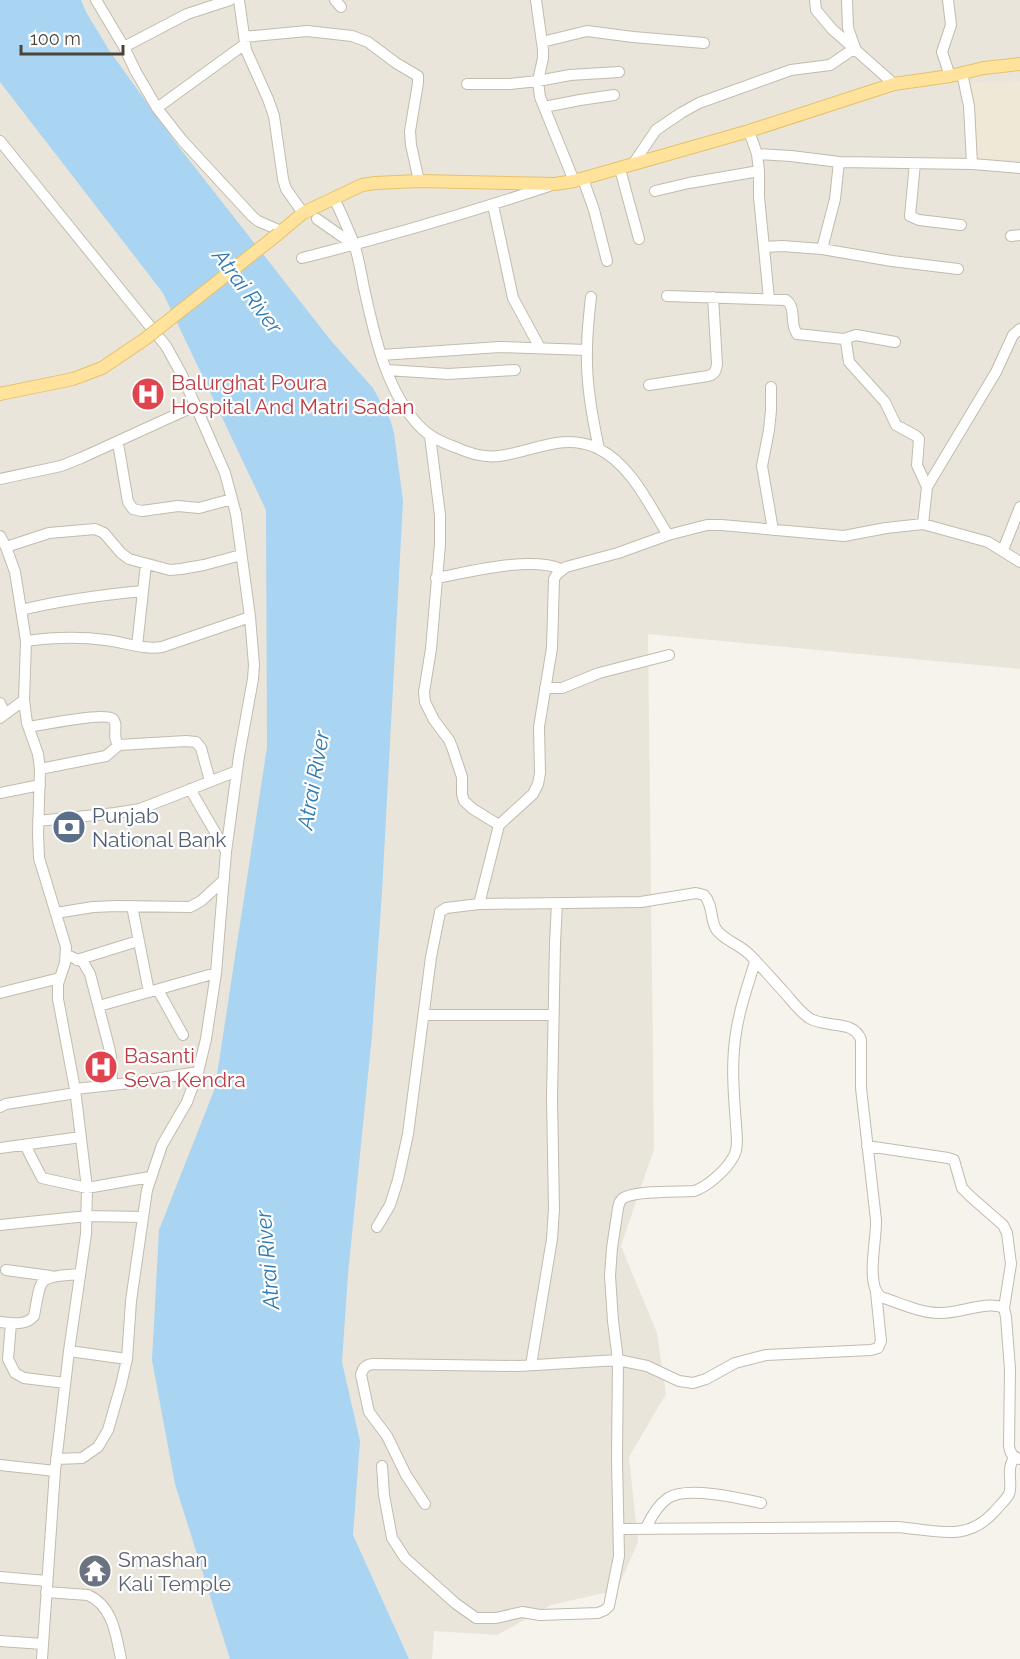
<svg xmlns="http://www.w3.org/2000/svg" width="1020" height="1659" viewBox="0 0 1020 1659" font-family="Raleway,sans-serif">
	<rect width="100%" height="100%" fill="#f6f3ec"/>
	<path fill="#eae5da" d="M0,0H1020V669L648,634L654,1149L621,1246L657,1333L666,1394L629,1457L638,1542L617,1590L551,1605L497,1635L434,1631L432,1659H0Z"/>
	<path fill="#efe8d6" d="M1020,81V160L975,158L969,83Z"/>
	<path fill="#a9d4f2" d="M0,0H81L86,12L109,50L175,142L332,342L373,388L390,419L394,433L403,501L382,892L372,1035L348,1274L342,1362L360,1441L353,1535L409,1659H230L175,1484L152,1360L159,1230L215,1088L267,747L266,510L163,293L0,82Z"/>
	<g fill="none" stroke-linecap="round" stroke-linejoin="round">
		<defs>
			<path id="minor" d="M96,0L124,47L136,72L157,108L182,140L252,216L258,221L281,231
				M239,0L246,50L268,99L274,116L283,179L286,189L303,213
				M335,0L341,7
				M536,0L543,50V58L538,81L540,97L574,181
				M815,0L816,10L832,29L894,84
				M948,0L951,25L942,52L950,76
				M244,37L307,31L352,36L368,42L396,63L418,76V83L410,131L411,145L419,181
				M542,42L587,31L633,37L704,43
				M124,47L187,14L230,0
				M962,73L969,106L972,164
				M467,84H510L538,81L570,75L619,72
				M544,107L580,100L614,95
				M157,108L245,44
				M749,131L757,154L759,171V197L769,299
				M0,141L166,346L182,375L225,473L236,514L250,617L254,665L253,679L239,756L226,852L216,973L206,1039L198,1072L187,1102L162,1145L147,1190L131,1301L127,1359L121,1385L108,1430L98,1447L82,1458L56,1459
				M757,154L791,156L839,162L972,164L1020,168
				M915,163L910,216L919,220L961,225
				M633,164L656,130L681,113L699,103L791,70L830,65L855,48L848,28L847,0
				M620,169L639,239
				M583,179L594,210L607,261
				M655,191L689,183L759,171
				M334,198C341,213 348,228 354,244C359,258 361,274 364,288C374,333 384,383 414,420C425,434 438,441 455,447C469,453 483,458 499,456C532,452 563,432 597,448C631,464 649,505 668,535
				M493,205L513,298L540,348
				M317,219L354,245
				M1011,236L1020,235
				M764,247L782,246L822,249L835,199L839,162
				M822,249L892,261L958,269
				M302,258C386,237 468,213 549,186
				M667,296L786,300C797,308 789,323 797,334L844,339L846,342L849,362L885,402L896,425L916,436L919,439L917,465L927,487
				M591,297C589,315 587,332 587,350C586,383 592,416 599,449
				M844,339L856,335L895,342
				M381,355L500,347L587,350
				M387,370L448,374L515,370
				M649,385L708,376C715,374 716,371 717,364L713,297
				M771,387V410L769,430L762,466L773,530
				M430,436L440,515V544L431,649L424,692L425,702L434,720L449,740L452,747L462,777V794L464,801L473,809L499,825
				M118,443L128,502L133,509L142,511L178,506L199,508L232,499
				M0,479L61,466L81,458L195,406
				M923,524L927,487L996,372L1013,335L1020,329
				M0,536L6,547L15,572L23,622L26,641L24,700L27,723L38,754L40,769L38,834L39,858L66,947L65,963L58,984V999L75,1089L87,1188L86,1234L69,1351L55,1471L42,1659
				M6,547L49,533L95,529L104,533L121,553L129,559L170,570L181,569L204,565L241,555
				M1003,550L1020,507
				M436,578C469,572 530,556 561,569
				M21,610C62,600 101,595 143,591
				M26,641C54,637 77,636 106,640C124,642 143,650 162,647L250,617
				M137,646L146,564
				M545,688H562L599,673L669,655
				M0,703L5,714
				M0,718L24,700
				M29,727C41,725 105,712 113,719C119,725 111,738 119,745L186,741L196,742L201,748L210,781
				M40,769L106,756L119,745
				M190,789L226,851
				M0,793L40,785
				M38,821L115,813L140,809L237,771
				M479,904L498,829L499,825L533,794L538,784L540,773L539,727L552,648L554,579L557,574L566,567L618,553L668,535L707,525H721L844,536L886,528L923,524L988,542L1020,562
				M132,906L149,992
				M56,913L93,907L117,906L190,907L201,901L224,880
				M67,955L83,962L90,974L109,1047L111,1057L112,1084
				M77,960L138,941
				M158,990L183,1035
				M0,993L60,978
				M99,1006L216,973
				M424,1015H553
				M75,1089L130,1083L198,1072
				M0,1107L6,1104L76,1093
				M25,1145L42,1178L87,1188L150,1177
				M867,1146L948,1158L954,1160L962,1188L971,1197L1003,1225L1007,1233L1011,1264L1004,1308
				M0,1148L81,1137
				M0,1225L87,1216L143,1217
				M377,1227L390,1205L398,1180L408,1134L431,957L440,912L446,908L479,904L641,902L696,893L704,895C713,904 710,919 716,929C723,940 739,944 749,954C761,966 772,979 784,992C792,1001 799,1011 809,1018C827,1029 854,1019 861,1040V1088L876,1220C877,1239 865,1285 881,1297C900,1303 920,1313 939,1313C959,1314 986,1300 1004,1308L1006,1317L1010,1369L1009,1446C1010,1453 1013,1458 1020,1459
				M6,1270L50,1276
				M0,1322C12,1323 26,1326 34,1316C42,1274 37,1278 80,1274
				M11,1323L8,1359L15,1373L24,1378L65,1383
				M69,1351L127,1359
				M531,1365L552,1239L554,1209L552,1098L555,943L557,903
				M0,1465L55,1471
				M382,1466L384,1495L392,1538L405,1558L455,1603L476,1618H496L522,1612L540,1615L598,1613L605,1610L609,1606L619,1556L617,1459L618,1360L613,1321L610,1276L612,1248L618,1208C619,1204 619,1202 622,1199C632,1190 679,1192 694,1191C707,1187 725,1171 732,1159C736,1154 737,1147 737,1140C735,1105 730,1069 736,1033C739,1009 748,985 755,962
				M425,1504L406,1475L387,1436L369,1412L361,1375C363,1367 366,1365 373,1364L519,1366L618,1360L647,1366L679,1381L693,1383L706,1379L735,1363L766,1355L871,1350L878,1348L881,1341L876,1292
				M646,1528C651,1517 658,1505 668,1498C688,1486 739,1498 761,1503
				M619,1529L896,1527C933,1529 965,1544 994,1512C999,1506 1006,1500 1009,1494C1012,1487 1009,1477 1010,1470C1010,1465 1012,1461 1014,1457
				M0,1577L47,1581
				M46,1592L88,1595C113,1606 116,1635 121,1659
				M0,1641L43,1644"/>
			<path id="major" d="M278,234L303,213L362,185L375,183L419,181L555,184L574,181L749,131L894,84L950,76L984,68L1020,64
				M0,394L73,379L102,368L145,339"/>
		</defs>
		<use href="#minor" stroke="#c2bbae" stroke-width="12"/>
		<use href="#major" stroke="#e6c16a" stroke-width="14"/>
		<use href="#minor" stroke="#fff" stroke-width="10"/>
		<use href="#major" stroke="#ffe39c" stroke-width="12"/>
		<defs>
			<path id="major-bridge" d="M145,339L278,234"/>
		</defs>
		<use href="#major-bridge" stroke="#e6c16a" stroke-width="14" stroke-linecap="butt"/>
		<use href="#major-bridge" stroke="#ffe39c" stroke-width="12"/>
	</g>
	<defs>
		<symbol id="hospital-disc" viewBox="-11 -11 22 22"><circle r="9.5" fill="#e0444e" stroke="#fff"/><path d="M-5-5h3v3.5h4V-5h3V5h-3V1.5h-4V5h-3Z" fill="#fff"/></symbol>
		<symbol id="bank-disc" viewBox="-11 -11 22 22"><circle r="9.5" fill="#5c6f8a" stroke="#fff"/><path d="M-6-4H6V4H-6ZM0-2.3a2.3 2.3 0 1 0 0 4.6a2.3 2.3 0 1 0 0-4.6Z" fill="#fff"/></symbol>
		<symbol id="temple-disc" viewBox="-11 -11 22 22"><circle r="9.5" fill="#6b7280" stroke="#fff"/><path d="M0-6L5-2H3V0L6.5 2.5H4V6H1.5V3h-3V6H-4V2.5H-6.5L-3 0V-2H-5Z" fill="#fff"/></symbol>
	</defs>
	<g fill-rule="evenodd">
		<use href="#hospital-disc" x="129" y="375" width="38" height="38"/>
		<use href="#bank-disc" x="50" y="808" width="38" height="38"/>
		<use href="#hospital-disc" x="82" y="1048" width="38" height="38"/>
		<use href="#temple-disc" x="76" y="1552" width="38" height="38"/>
	</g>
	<g text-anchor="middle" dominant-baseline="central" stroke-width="4.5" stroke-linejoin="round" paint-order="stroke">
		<g font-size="21" fill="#be3a42" stroke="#fff" text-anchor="start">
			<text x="171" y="382">Balurghat Poura<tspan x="171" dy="24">Hospital And Matri Sadan</tspan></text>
			<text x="124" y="1055">Basanti<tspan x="124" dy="24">Seva Kendra</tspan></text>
		</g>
		<g font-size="21" fill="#4e5e75" stroke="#fff" text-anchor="start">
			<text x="92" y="815">Punjab<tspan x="92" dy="24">National Bank</tspan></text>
		</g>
		<g font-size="21" fill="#5b616d" stroke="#fff" text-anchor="start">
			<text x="118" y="1559">Smashan<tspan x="118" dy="24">Kali Temple</tspan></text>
		</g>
		<g font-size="22" font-style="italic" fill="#2e7ab2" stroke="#fff">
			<text transform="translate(248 291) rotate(53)">Atrai River</text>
			<text transform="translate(313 780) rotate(-80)">Atrai River</text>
			<text transform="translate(267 1260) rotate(-95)">Atrai River</text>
		</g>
	</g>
	<path d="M21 45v9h102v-9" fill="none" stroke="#4b4439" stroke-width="3"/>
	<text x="30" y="45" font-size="18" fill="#4b4439" stroke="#ffffff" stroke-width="4.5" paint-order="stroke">100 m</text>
</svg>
